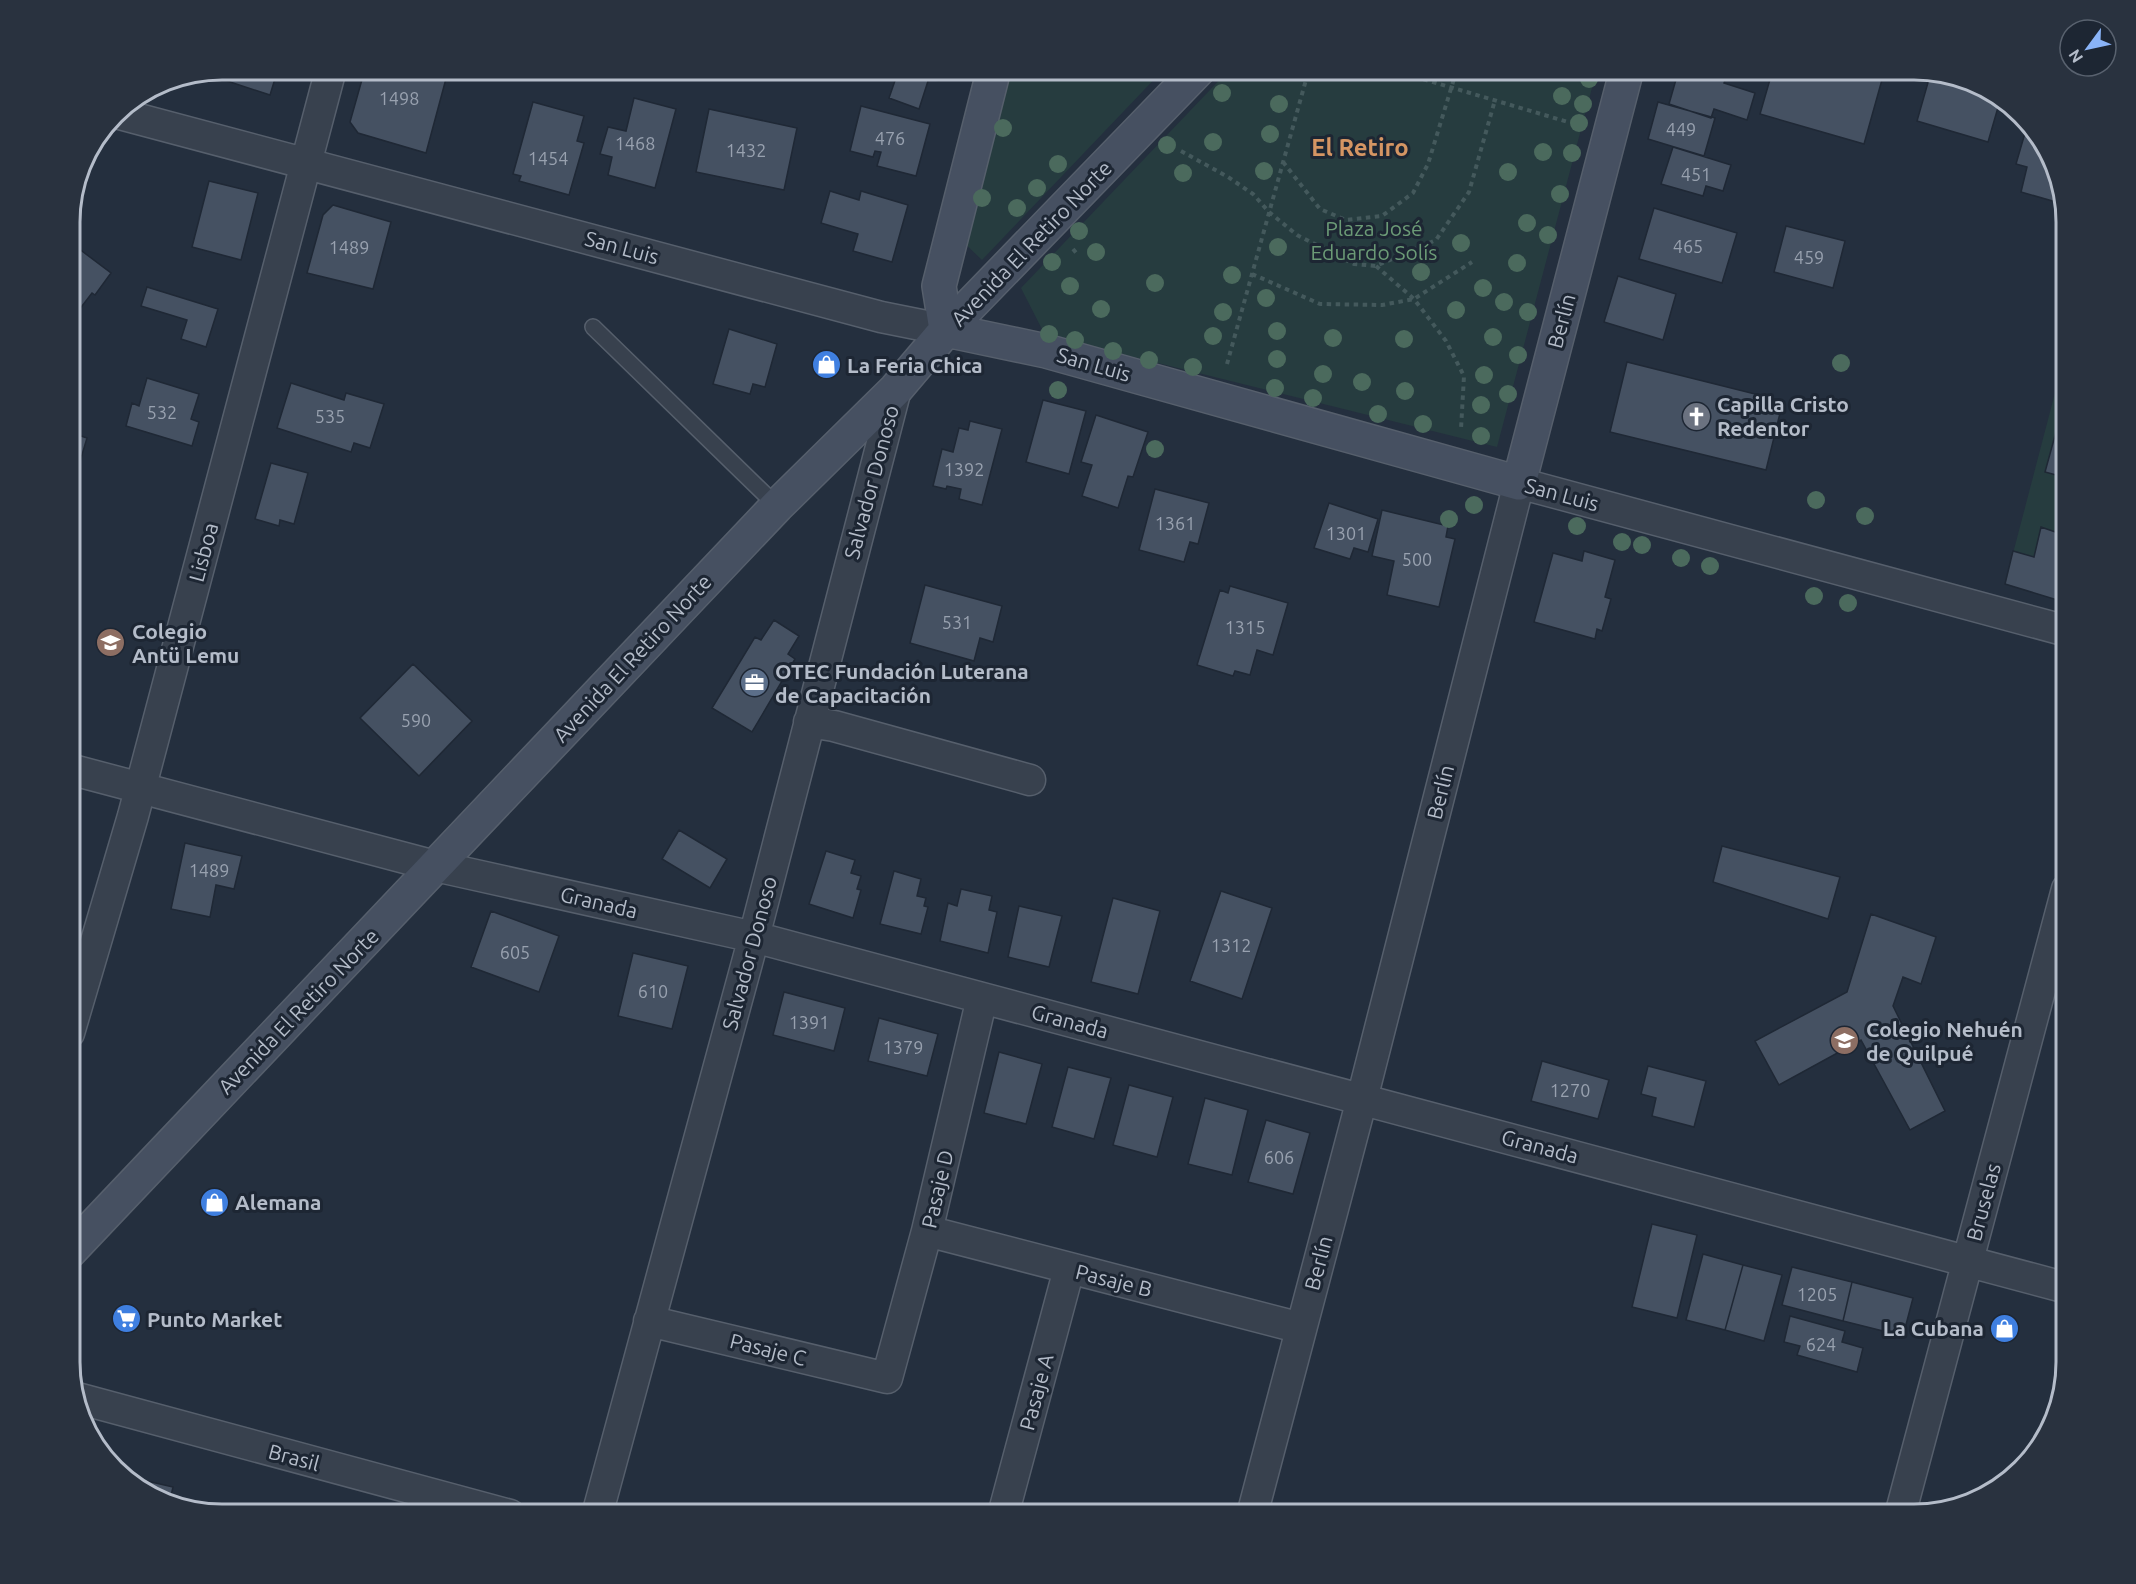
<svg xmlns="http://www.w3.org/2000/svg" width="2136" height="1584" viewBox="0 0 2136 1584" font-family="Ubuntu,sans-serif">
	<rect width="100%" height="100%" fill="#242f3e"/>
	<path fill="#263c3f" d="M1003,69H1164L982,260L958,237Z
		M1230,69H1597L1497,447L1045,335L1021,288Z
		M2067,347V603L2005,584Z"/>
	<path fill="#455162" stroke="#1f2835" stroke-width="1.5" d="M222,69H278L270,95L215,77L217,70Z
		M365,69H426L447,75L426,153L358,133L350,122Z
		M899,69H943L939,81L929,78L919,109L889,98Z
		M1679,69H1729L1724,83L1755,93L1747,120L1714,109L1711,118L1669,104Z
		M1773,69H1885L1864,144L1760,114Z
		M1931,72L1963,77L2001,97L1988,142L1917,121Z
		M634,98L676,109L655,188L608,175L612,157L600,154L608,127L626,131Z
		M533,102L584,116L577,141L584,143L569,195L519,181L521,176L513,174Z
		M1658,102L1715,118L1704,156L1648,139Z
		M861,106L930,124L916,176L877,166L881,152L875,151L873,157L850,151Z
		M709,109L797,128L784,190L696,172Z
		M2025,133L2036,136L2051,154L2063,204L2021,192L2027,167L2016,164Z
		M1673,147L1731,165L1723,191L1706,186L1703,196L1661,184Z
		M209,181L258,193L241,260L192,247Z
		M830,191L859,200L861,191L908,205L892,262L853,251L858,234L821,223Z
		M333,205L391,222L373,289L307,273L323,215Z
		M1654,208L1737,233L1722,283L1639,259Z
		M1786,226L1845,241L1833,288L1774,272Z
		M70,242L111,273L95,295L92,293L69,323Z
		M1618,276L1676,294L1663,340L1604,322Z
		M147,287L218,309L206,347L181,339L187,320L141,306Z
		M729,329L777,344L765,387L753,384L750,394L713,384Z
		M1627,362L1783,401L1766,470L1610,432Z
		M147,378L199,394L191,419L199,422L192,446L126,426L132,403L139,406Z
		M291,383L344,400L346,393L384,404L370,448L354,443L351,452L277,428Z
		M2067,392V478L2045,472Z
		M1043,400L1086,411L1069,474L1026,462Z
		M1096,415L1148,432L1133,477L1128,476L1118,508L1082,496L1092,465L1081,462Z
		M970,421L1002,429L982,505L959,499L961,489L947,486L946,489L933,486L942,449L953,452L959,428L968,430Z
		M69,432L87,438L79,465L69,462Z
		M271,463L308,473L294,524L280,520L279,526L255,519Z
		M1155,489L1209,503L1198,544L1190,542L1184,562L1139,550Z
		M1329,503L1378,519L1368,552L1354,548L1350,559L1314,548Z
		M1382,510L1448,526L1446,537L1455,539L1439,607L1387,595L1394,561L1372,556Z
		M2041,527L2067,536V603L2005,584L2013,551L2034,557Z
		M1584,551L1615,560L1605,597L1611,599L1602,631L1597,629L1595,639L1534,622L1553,553L1582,561Z
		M925,585L1002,606L993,642L980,638L974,661L910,643Z
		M1230,586L1288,603L1273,655L1257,650L1250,675L1235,671L1233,676L1197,665L1220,590L1228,593Z
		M774,620L799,636L788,654L795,659L752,732L712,708L755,637L761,640Z
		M413,664L472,721L419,776L360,718Z
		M679,830L727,859L710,888L662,859Z
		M185,843L242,856L234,889L216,885L210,917L171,909Z
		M1722,846L1840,877L1828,919L1713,882Z
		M826,851L855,860L851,873L861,876L857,889L861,890L853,918L809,904Z
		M894,871L921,879L917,896L926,898L924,906L928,907L921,934L880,924Z
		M961,889L992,896L989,910L997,912L988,953L940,941L948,903L957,906Z
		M1221,891L1272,908L1242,999L1190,981Z
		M1113,898L1160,911L1138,994L1091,982Z
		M1019,906L1062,916L1049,967L1008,957Z
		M491,911L559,936L539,992L471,967Z
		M1871,914L1936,937L1921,984L1903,977L1893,1006L1945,1111L1910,1130L1861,1040L1779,1085L1755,1041L1847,992Z
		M633,953L688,966L672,1029L618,1016Z
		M784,992L845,1008L834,1051L773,1035Z
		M879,1018L938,1034L927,1076L868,1061Z
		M999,1052L1042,1064L1026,1124L984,1113Z
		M1542,1061L1609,1080L1598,1119L1531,1101Z
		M1648,1066L1706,1081L1694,1127L1652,1116L1656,1098L1641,1094Z
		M1068,1067L1111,1078L1094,1139L1052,1127Z
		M1129,1085L1173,1097L1157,1157L1113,1145Z
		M1205,1098L1248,1110L1232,1175L1188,1164Z
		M1266,1120L1310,1133L1293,1194L1248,1182Z
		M1652,1224L1697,1235L1677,1318L1632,1307Z
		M1703,1254L1743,1265L1725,1330L1686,1320Z
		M1743,1265L1782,1275L1764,1341L1725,1330Z
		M1792,1267L1852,1282L1843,1321L1782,1305Z
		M1852,1282L1913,1298L1903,1336L1843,1321Z
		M1790,1316L1845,1331L1842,1342L1863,1348L1857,1372L1797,1355L1800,1346L1784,1342Z
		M121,1475L173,1487L169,1505L129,1484Z"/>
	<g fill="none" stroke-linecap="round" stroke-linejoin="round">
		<defs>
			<path id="lane" d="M593,327L777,506"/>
			<path id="street" d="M116,113L881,317L946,330
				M809,722L834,726L1030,780
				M69,769L435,866L754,937L2067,1288
				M69,1033L133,816L331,69
				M927,1231L1301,1328
				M649,1321L887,1378L927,1231L982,998
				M77,1398L510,1515
				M597,1515L754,937L896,389
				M1003,1515L1069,1269
				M1252,1515L1362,1099L1519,483L2067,631
				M1900,1515L2067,889"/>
			<path id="secondary" d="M946,330L1046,351L1519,483L1627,69
				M946,330L939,286L994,69
				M69,1252L777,506L896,389L946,330L1199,69"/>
		</defs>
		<use href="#lane" stroke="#565f6c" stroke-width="18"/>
		<use href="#street" stroke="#565f6c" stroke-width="33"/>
		<use href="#secondary" stroke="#565f6c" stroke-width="36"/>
		<path stroke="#44595c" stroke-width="4" stroke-dasharray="4.5 4.5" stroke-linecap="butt" d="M1389,69L1568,122
			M1181,151L1228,177L1253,194L1269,212L1297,235L1354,264L1376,266L1436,240L1469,192L1495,100
			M1283,162L1320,209L1346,220L1382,216L1413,193L1428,164L1457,69
			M1073,249L1078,255
			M1376,266L1414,299L1446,341L1464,376L1461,429
			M1252,274L1320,304L1382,305L1414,299L1472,262
			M1227,364L1309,69"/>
		<use href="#lane" stroke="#38414e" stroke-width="15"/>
		<use href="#street" stroke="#38414e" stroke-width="30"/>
		<use href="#secondary" stroke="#465061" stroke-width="33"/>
	</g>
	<g fill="#4b6a5d">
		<circle cx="1589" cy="79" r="9"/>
		<circle cx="1222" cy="93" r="9"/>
		<circle cx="1562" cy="96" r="9"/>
		<circle cx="1279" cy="104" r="9"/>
		<circle cx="1583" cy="104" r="9"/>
		<circle cx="1579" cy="123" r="9"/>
		<circle cx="1003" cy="128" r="9"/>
		<circle cx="1270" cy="134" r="9"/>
		<circle cx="1213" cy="142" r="9"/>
		<circle cx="1167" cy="145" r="9"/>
		<circle cx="1543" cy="152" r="9"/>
		<circle cx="1572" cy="153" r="9"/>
		<circle cx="1058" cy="164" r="9"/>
		<circle cx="1264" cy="171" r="9"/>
		<circle cx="1508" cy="172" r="9"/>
		<circle cx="1183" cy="173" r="9"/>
		<circle cx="1037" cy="188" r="9"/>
		<circle cx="1560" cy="194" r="9"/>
		<circle cx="982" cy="198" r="9"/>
		<circle cx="1017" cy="208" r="9"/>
		<circle cx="1527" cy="223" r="9"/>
		<circle cx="1079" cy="231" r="9"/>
		<circle cx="1548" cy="235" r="9"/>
		<circle cx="1461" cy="243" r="9"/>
		<circle cx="1278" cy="247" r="9"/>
		<circle cx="1096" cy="252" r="9"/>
		<circle cx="1052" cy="262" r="9"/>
		<circle cx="1517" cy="263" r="9"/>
		<circle cx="1421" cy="272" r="9"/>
		<circle cx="1232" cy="275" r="9"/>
		<circle cx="1155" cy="283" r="9"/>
		<circle cx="1070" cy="286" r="9"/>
		<circle cx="1483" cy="288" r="9"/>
		<circle cx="1266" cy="298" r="9"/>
		<circle cx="1504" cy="302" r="9"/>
		<circle cx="1101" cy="309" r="9"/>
		<circle cx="1456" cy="310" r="9"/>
		<circle cx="1223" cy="312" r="9"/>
		<circle cx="1528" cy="312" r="9"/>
		<circle cx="1277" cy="331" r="9"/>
		<circle cx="1049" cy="334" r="9"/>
		<circle cx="1213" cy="336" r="9"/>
		<circle cx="1493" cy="337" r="9"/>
		<circle cx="1333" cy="338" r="9"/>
		<circle cx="1404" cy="339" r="9"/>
		<circle cx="1075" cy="340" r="9"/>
		<circle cx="1113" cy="351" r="9"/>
		<circle cx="1518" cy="355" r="9"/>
		<circle cx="1277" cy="359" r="9"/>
		<circle cx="1149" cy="360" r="9"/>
		<circle cx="1841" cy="363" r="9"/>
		<circle cx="1193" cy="367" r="9"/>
		<circle cx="1323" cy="374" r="9"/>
		<circle cx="1484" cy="375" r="9"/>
		<circle cx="1362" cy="382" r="9"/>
		<circle cx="1275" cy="388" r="9"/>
		<circle cx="1058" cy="390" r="9"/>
		<circle cx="1405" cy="391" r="9"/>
		<circle cx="1508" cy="394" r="9"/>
		<circle cx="1313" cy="398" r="9"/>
		<circle cx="1481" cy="405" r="9"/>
		<circle cx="1378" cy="414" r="9"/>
		<circle cx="1423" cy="424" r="9"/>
		<circle cx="1481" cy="436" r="9"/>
		<circle cx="1155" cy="449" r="9"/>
		<circle cx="1816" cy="500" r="9"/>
		<circle cx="1474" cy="505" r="9"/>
		<circle cx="1865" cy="516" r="9"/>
		<circle cx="1449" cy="519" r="9"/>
		<circle cx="1577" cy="526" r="9"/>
		<circle cx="1622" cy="542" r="9"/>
		<circle cx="1642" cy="545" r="9"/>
		<circle cx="1681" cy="558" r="9"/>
		<circle cx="1710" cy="566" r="9"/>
		<circle cx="1814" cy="596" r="9"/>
		<circle cx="1848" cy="603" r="9"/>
	</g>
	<defs>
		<symbol id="shop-disc" viewBox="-11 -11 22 22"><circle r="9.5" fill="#3f7fe0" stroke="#1d2633"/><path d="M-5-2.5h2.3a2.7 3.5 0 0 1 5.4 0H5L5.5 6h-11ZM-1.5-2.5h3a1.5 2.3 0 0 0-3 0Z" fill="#fff"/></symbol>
		<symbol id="church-disc" viewBox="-11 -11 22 22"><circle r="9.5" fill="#6b7280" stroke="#1d2633"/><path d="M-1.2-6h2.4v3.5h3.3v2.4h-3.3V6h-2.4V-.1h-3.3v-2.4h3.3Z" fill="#fff"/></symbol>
		<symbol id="school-disc" viewBox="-11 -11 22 22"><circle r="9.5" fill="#8d6e63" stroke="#1d2633"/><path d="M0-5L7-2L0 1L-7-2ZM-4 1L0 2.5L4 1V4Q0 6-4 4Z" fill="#fff"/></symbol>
		<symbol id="office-disc" viewBox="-11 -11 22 22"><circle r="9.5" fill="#5c6f8a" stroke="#1d2633"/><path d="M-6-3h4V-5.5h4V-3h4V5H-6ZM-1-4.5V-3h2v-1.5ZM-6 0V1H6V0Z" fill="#fff"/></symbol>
		<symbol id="supermarket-disc" viewBox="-11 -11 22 22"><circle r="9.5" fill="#3f7fe0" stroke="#1d2633"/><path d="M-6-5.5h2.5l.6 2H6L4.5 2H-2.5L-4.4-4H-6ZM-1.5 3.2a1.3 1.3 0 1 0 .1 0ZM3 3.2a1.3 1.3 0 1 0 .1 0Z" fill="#fff"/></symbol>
	</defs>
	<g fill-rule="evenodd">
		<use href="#shop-disc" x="810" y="348" width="33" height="33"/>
		<use href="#church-disc" x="1680" y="400" width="33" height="33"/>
		<use href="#school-disc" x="94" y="626" width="33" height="33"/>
		<use href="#office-disc" x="738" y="666" width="33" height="33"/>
		<use href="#school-disc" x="1828" y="1024" width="33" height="33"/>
		<use href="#shop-disc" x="198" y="1186" width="33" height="33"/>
		<use href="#supermarket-disc" x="110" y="1302" width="33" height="33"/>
		<use href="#shop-disc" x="1988" y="1312" width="33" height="33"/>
	</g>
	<g text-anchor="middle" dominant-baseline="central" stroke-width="6" stroke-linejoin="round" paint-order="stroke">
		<g font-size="18" fill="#98a1af">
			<text x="399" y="98">1498</text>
			<text x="1681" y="129">449</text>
			<text x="890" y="138">476</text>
			<text x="635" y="143">1468</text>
			<text x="746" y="150">1432</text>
			<text x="548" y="158">1454</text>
			<text x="1696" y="174">451</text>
			<text x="1688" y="246">465</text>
			<text x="349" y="247">1489</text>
			<text x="1809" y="257">459</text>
			<text x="162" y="412">532</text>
			<text x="330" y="416">535</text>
			<text x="964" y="469">1392</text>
			<text x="1175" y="523">1361</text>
			<text x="1346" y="533">1301</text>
			<text x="1417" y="559">500</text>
			<text x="957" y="622">531</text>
			<text x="1245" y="627">1315</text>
			<text x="416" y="720">590</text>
			<text x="209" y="870">1489</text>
			<text x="1231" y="945">1312</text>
			<text x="515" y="952">605</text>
			<text x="653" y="991">610</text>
			<text x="809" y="1022">1391</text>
			<text x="903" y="1047">1379</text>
			<text x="1570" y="1090">1270</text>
			<text x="1279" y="1157">606</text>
			<text x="1817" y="1294">1205</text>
			<text x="1821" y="1344">624</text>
		</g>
		<g font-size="21" fill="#6b9a76" stroke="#1d2633">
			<text x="1374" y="228">Plaza José<tspan x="1374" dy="24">Eduardo Solís</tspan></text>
		</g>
		<g font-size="21" fill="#b4bcc9" stroke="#1d2633">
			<text transform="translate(1031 243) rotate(-46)">Avenida El Retiro Norte</text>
			<text transform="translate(622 247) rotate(15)">San Luis</text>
			<text transform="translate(1561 321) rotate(-75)">Berlín</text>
			<text transform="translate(1094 364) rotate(16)">San Luis</text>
			<text transform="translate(871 482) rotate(-75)">Salvador Donoso</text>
			<text transform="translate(1562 494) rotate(15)">San Luis</text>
			<text transform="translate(203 552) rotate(-75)">Lisboa</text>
			<text transform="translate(632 658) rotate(-47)">Avenida El Retiro Norte</text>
			<text transform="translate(1440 792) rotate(-76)">Berlín</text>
			<text transform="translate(599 902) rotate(13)">Granada</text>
			<text transform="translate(749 953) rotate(-75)">Salvador Donoso</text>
			<text transform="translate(298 1011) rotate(-46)">Avenida El Retiro Norte</text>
			<text transform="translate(1070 1021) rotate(15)">Granada</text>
			<text transform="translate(1540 1146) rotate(15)">Granada</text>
			<text transform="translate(937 1189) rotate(-77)">Pasaje D</text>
			<text transform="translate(1983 1202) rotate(-75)">Bruselas</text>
			<text transform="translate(1318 1263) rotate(-75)">Berlín</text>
			<text transform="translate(1114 1280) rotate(14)">Pasaje B</text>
			<text transform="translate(768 1349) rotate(14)">Pasaje C</text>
			<text transform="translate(1036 1392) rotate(-75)">Pasaje A</text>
			<text transform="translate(294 1457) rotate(15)">Brasil</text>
		</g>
		<g font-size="21" font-weight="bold" fill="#b4bcc9" stroke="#1d2633" text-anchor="start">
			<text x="847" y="365">La Feria Chica</text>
			<text x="1717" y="404">Capilla Cristo<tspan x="1717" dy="24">Redentor</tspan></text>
			<text x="132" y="631">Colegio<tspan x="132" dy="24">Antü Lemu</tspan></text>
			<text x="775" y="671">OTEC Fundación Luterana<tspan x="775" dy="24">de Capacitación</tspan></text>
			<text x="1866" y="1029">Colegio Nehuén<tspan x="1866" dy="24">de Quilpué</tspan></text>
			<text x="235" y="1202">Alemana</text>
			<text x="147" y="1319">Punto Market</text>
			<text x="1984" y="1328" text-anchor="end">La Cubana</text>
		</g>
		<g font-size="24" font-weight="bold" fill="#d59563" stroke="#1d2633">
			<text x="1360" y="147">El Retiro</text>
		</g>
	</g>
	<path d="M0 0H2136V1584H0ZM222 80H1914A142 142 0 0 1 2056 222V1362A142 142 0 0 1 1914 1504H222A142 142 0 0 1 80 1362V222A142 142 0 0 1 222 80Z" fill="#29323f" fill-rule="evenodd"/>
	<path fill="none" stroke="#b4bcc9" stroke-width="3" d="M222 80H1914A142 142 0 0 1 2056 222V1362A142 142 0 0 1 1914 1504H222A142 142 0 0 1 80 1362V222A142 142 0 0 1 222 80Z"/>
	<g transform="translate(2088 48) rotate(237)"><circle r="28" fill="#1d2633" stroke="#59626f" stroke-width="1.5"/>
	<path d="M0-4.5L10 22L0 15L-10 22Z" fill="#8ab4f8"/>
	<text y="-9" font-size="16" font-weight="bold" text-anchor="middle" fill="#b4bcc9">N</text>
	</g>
</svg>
